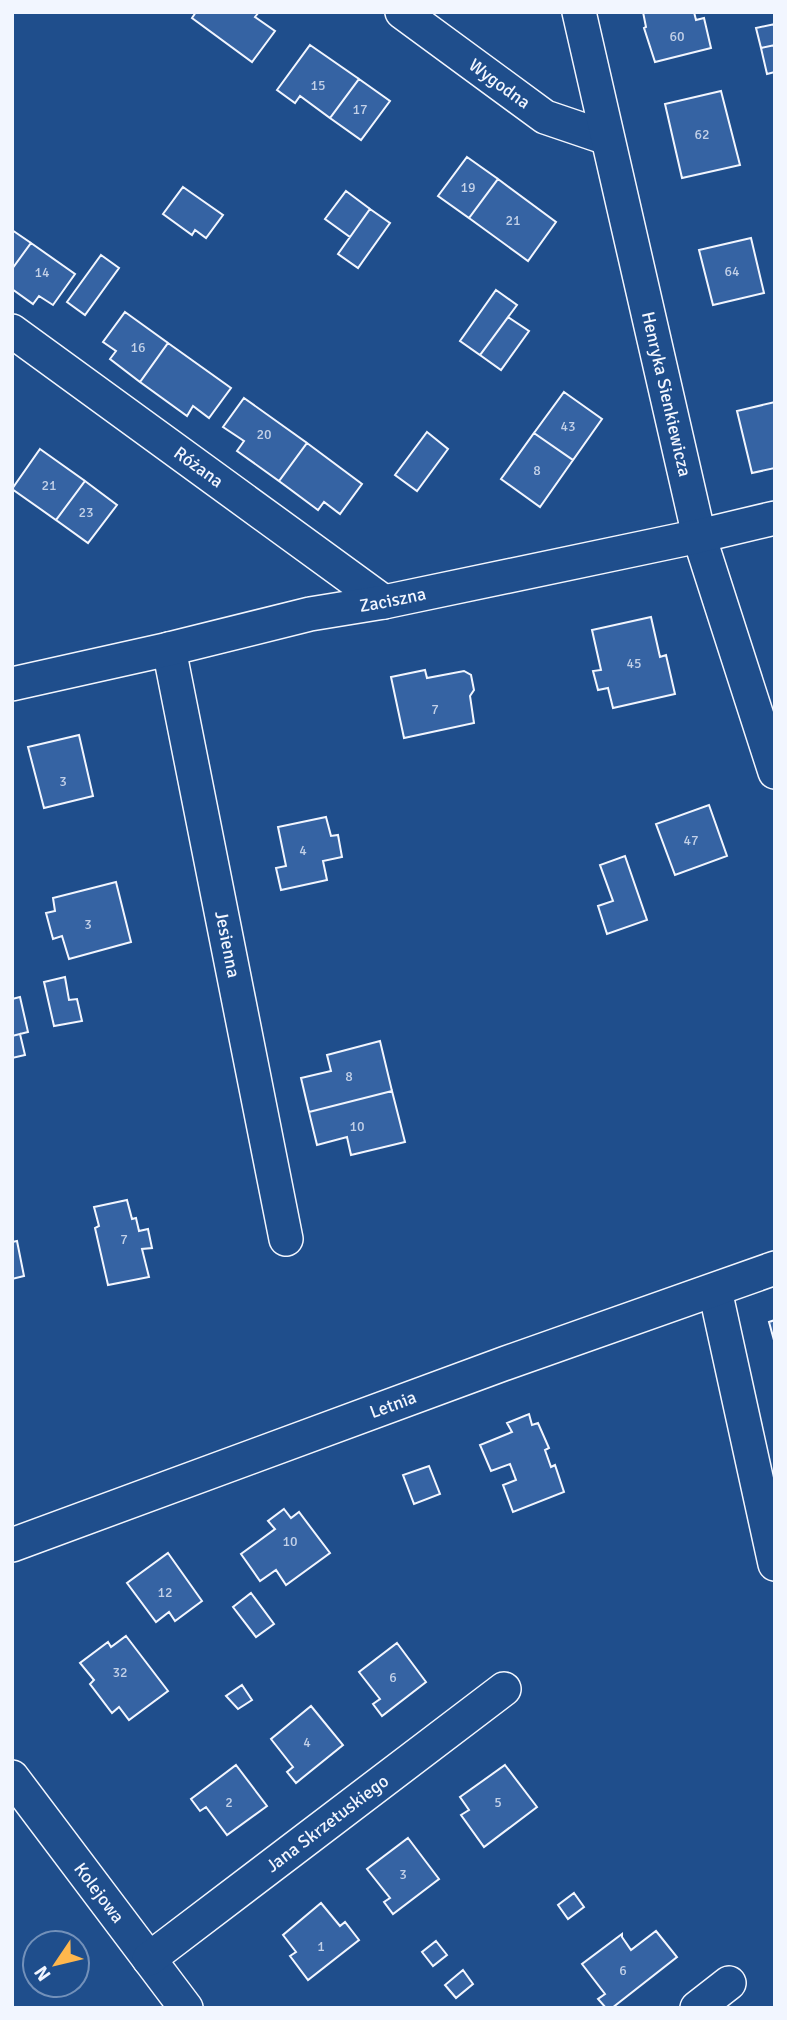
<svg xmlns="http://www.w3.org/2000/svg" width="787" height="2020" viewBox="0 0 787 2020" font-family="Signika,sans-serif">
	<rect width="100%" height="100%" fill="#1f4e8c"/>
	<path fill="#3563a3" stroke="#f2f6ff" stroke-width="2" d="M196,12H259L255,17L275,31L252,62L192,18Z
		M643,12H694L696,20L704,18L711,48L655,62L644,28L646,27Z
		M775,24V45L761,48L756,28Z
		M310,45L359,79L330,118L300,96L295,103L277,90Z
		M775,45V72L767,74L761,48Z
		M359,79L390,101L361,140L330,118Z
		M721,91L740,165L682,178L665,104Z
		M467,157L498,179L469,218L438,196Z
		M498,179L556,222L528,261L469,218Z
		M183,187L223,215L206,238L195,230L192,235L163,214Z
		M346,191L370,209L350,237L325,219Z
		M370,209L390,223L358,268L338,254Z
		M12,230L31,243L12,269Z
		M751,238L764,293L713,305L699,250Z
		M31,243L75,274L53,305L39,296L33,304L12,289V269Z
		M101,255L119,268L85,315L67,302Z
		M496,290L517,305L480,355L460,341Z
		M125,312L168,343L140,382L110,359L116,351L103,342Z
		M508,317L529,331L501,370L480,355Z
		M168,343L231,388L209,418L193,406L187,416L140,382Z
		M564,392L602,419L573,460L534,433Z
		M244,398L307,443L279,481L237,451L244,441L223,427Z
		M775,402V468L752,473L737,411Z
		M427,432L448,449L417,491L395,475Z
		M534,433L573,460L540,507L501,479Z
		M307,443L362,484L340,514L324,502L318,510L279,481Z
		M40,449L85,481L56,520L12,489Z
		M85,481L117,505L88,543L56,520Z
		M651,617L660,657L666,655L675,694L613,708L608,688L598,690L593,671L601,670L592,630Z
		M425,670L427,678L464,671L471,675L474,690L470,696L474,723L404,738L391,677Z
		M79,735L93,796L44,808L28,747Z
		M709,805L727,856L675,875L656,824Z
		M326,817L331,836L338,835L342,857L323,861L327,880L281,890L276,868L286,866L278,827Z
		M625,856L647,920L607,934L598,906L613,901L600,865Z
		M116,882L131,942L69,959L62,936L53,939L46,913L55,911L53,898Z
		M65,977L69,1000L77,999L82,1021L54,1026L44,982Z
		M20,997L28,1032L12,1036V999Z
		M20,1034L25,1055L12,1058V1036Z
		M380,1041L392,1091L309,1112L301,1078L331,1071L327,1055Z
		M392,1091L405,1142L351,1155L347,1137L317,1145L309,1112Z
		M127,1200L132,1219L136,1218L139,1231L148,1229L152,1248L142,1249L149,1277L108,1285L95,1228L99,1226L94,1207Z
		M17,1241L24,1276L12,1279V1242Z
		M775,1320V1344L769,1322Z
		M529,1414L532,1425L538,1423L549,1448L545,1450L551,1467L555,1465L564,1492L513,1512L503,1485L516,1480L510,1464L491,1471L480,1445L512,1432L507,1423Z
		M429,1466L440,1494L414,1504L403,1475Z
		M284,1509L291,1518L299,1512L330,1553L286,1585L276,1570L260,1581L241,1554L275,1529L268,1521Z
		M168,1553L202,1601L175,1621L169,1612L156,1622L127,1583Z
		M251,1593L274,1624L256,1637L233,1607Z
		M126,1636L168,1691L129,1720L119,1707L112,1713L90,1684L94,1680L80,1663L108,1642L111,1647Z
		M397,1643L426,1682L382,1716L373,1704L380,1699L359,1672Z
		M242,1685L252,1700L238,1709L226,1696Z
		M311,1706L343,1745L296,1783L287,1772L293,1767L271,1739Z
		M236,1765L267,1806L227,1835L206,1807L200,1811L191,1799Z
		M505,1765L537,1807L484,1847L461,1815L469,1810L460,1797Z
		M408,1838L439,1879L393,1914L384,1902L390,1898L367,1869Z
		M574,1893L584,1907L568,1919L558,1905Z
		M321,1903L340,1926L345,1922L359,1940L308,1980L290,1956L296,1952L283,1935Z
		M656,1931L677,1957L612,2008H606L598,1999L605,1994L582,1964L622,1934V1937L631,1950Z
		M436,1941L447,1955L433,1966L422,1952Z
		M463,1970L473,1984L456,1998L445,1985Z"/>
	<g fill="none" stroke-linecap="round" stroke-linejoin="round">
		<defs>
			<g id="minor">
				<path id="s1" d="M402,12L545,117L607,138"/>
				<path id="s2" d="M579,12L699,536L775,772"/>
				<path id="s3" d="M12,331L384,602"/>
				<path id="s4" d="M169,649L286,1239"/>
				<path id="s5" d="M12,684L169,649L310,614L384,602L699,536L775,518"/>
				<path d="M715,1290L775,1564"/>
				<path id="s6" d="M12,1545L506,1363L775,1268"/>
				<path id="s7" d="M12,1777L186,2008"/>
				<path id="s8" d="M149,1959L504,1689"/>
				<path d="M697,2008L729,1983"/>
			</g>
		</defs>
		<use href="#minor" stroke="#f2f6ff" stroke-width="36"/>
		<use href="#minor" stroke="#1f4e8c" stroke-width="33"/>
	</g>
	<g text-anchor="middle" dominant-baseline="central" stroke-width="5" stroke-linejoin="round" paint-order="stroke">
		<g font-size="14" fill="#c3d1e8">
			<text x="677" y="36">60</text>
			<text x="318" y="85">15</text>
			<text x="360" y="109">17</text>
			<text x="702" y="134">62</text>
			<text x="468" y="187">19</text>
			<text x="513" y="220">21</text>
			<text x="732" y="271">64</text>
			<text x="42" y="272">14</text>
			<text x="138" y="347">16</text>
			<text x="568" y="426">43</text>
			<text x="264" y="434">20</text>
			<text x="537" y="470">8</text>
			<text x="49" y="485">21</text>
			<text x="86" y="512">23</text>
			<text x="634" y="663">45</text>
			<text x="435" y="709">7</text>
			<text x="63" y="781">3</text>
			<text x="691" y="840">47</text>
			<text x="303" y="850">4</text>
			<text x="88" y="924">3</text>
			<text x="349" y="1076">8</text>
			<text x="357" y="1126">10</text>
			<text x="124" y="1239">7</text>
			<text x="290" y="1541">10</text>
			<text x="165" y="1592">12</text>
			<text x="120" y="1672">32</text>
			<text x="393" y="1677">6</text>
			<text x="307" y="1742">4</text>
			<text x="229" y="1802">2</text>
			<text x="498" y="1802">5</text>
			<text x="403" y="1874">3</text>
			<text x="321" y="1946">1</text>
			<text x="623" y="1970">6</text>
		</g>
		<g font-size="18" fill="#f2f6ff" stroke="#1f4e8c">
			<text stroke="none"><textPath href="#s1" startOffset="121">Wygodna</textPath></text>
			<text stroke="none"><textPath href="#s2" startOffset="392">Henryka Sienkiewicza</textPath></text>
			<text stroke="none"><textPath href="#s3" startOffset="231">Różana</textPath></text>
			<text stroke="none"><textPath href="#s5" startOffset="390">Zaciszna</textPath></text>
			<text stroke="none"><textPath href="#s4" startOffset="301">Jesienna</textPath></text>
			<text stroke="none"><textPath href="#s6" startOffset="406">Letnia</textPath></text>
			<text stroke="none"><textPath href="#s8" startOffset="224">Jana Skrzetuskiego</textPath></text>
			<text stroke="none"><textPath href="#s7" startOffset="145">Kolejowa</textPath></text>
		</g>
	</g>
	<rect width="787" height="2020" fill="none" stroke="#f2f6ff" stroke-width="28"/>
	<g transform="translate(56 1964) rotate(235)"><circle r="33" fill="#1f4e8c" stroke="#7391ba" stroke-width="2"/>
	<path d="M0-5L12 26L0 18L-12 26Z" fill="#ffb74d"/>
	<text y="-10" font-size="19" font-weight="bold" text-anchor="middle" fill="#f2f6ff">N</text>
	</g>
</svg>
